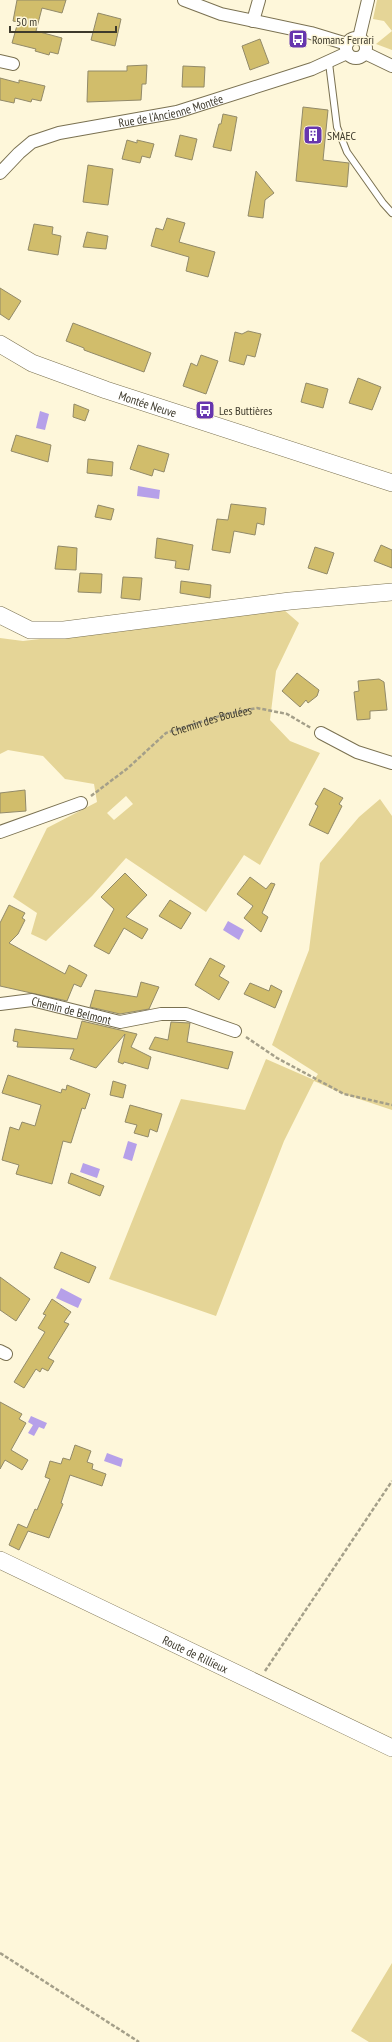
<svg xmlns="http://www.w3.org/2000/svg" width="392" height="2042" viewBox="0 0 392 2042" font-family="'PT Sans Narrow',sans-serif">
	<rect width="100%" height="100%" fill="#fef7da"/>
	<path fill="#e5d597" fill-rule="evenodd" d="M377,0H392V50L376,44L392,31L384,21L373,19Z
		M284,610L299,623L276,671L270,720L290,741L320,753L260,865L244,855L206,912L126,858L92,896L46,941L31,934L37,913L13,897L47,828L97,802L94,784L65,779L43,756L8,750L0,754V638L23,641ZM126,796L133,804L114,820L107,813Z
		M380,799L392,816V1110L344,1094L314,1081L284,1141L216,1316L109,1279L181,1099L245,1110L266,1059L314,1080L318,1074L272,1045L309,950L320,863L359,817Z
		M392,1963V2042H369L351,2031Z"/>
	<path fill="#b6a0e9" d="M40,411L49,414L45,430L36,428Z
		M138,486L160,490L159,499L137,496Z
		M228,921L244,930L239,940L223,930Z
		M128,1141L137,1144L132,1161L123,1158Z
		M83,1163L100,1169L97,1178L80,1172Z
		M61,1288L82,1299L78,1308L56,1298Z
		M31,1416L47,1423L44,1429L39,1427L34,1436L28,1433L33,1425L28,1422Z
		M107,1453L123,1459L121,1467L104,1461Z"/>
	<path fill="#d1bd6b" stroke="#928a69" d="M17,0H66L62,13L42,8L36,31L62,38L58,54L50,52L49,55L35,51L36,49L12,43L18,22L13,21Z
		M98,13L121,19L115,46L91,40Z
		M260,39L269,63L250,70L242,46Z
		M147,65L146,84H142L141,100L87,102L88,71H127V66Z
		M183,66L205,67L204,87H182Z
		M0,78L19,83V80L45,86L41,101L32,99L31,102L15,98L14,103L0,100Z
		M303,107L328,110L323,160L349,163L347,187L296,181Z
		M223,114L237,117L231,151L213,147L219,124H221Z
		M180,135L197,139L192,160L175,156Z
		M127,140L137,143V140L154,144L150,158L142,156L140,163L122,159Z
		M88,165L113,169L108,205L83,202Z
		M256,171L274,193L265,200L263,218L248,216Z
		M167,218L185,223L179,242L215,252L208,277L186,271L189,257L151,246L156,228L163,230Z
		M34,224L53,227L52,234L61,236L58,255L28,250Z
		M87,232L108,236L106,249L83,247Z
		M0,288L21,301L9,320L0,314Z
		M73,323L151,353L144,372L84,350V348L66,341Z
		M248,331L261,334L255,357L247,355L244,365L229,361L235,332L242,334Z
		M201,355L218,361L206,394L183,386L191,363L197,366Z
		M358,378L381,387L372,410L349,403Z
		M306,383L328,389L323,408L301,402Z
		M74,404L89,410L85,421L73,417Z
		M16,435L51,445L48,462L11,451Z
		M138,445L169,454L164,472L154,469L152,476L130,469Z
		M88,459L113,462L112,476L87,473Z
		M231,504L266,508L264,525L257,523L255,535L234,531L230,553L212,550L217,519L228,520Z
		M98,505L114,509L111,520L95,517Z
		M157,538L193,545L189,570L175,568L176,561L155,558Z
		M381,545L392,550V568L374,561Z
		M58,546L77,548L76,570L55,569Z
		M315,547L334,553L327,574L308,568Z
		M80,573L102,574L101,593L78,592Z
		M123,577L142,578L140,600L121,598Z
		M181,581L211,585L210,598L180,593Z
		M297,673L319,690L317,696L308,703L306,700L300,707L282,691Z
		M379,679L384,682L387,710L370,711V719L357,720L354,692L359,691L358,681Z
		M324,788L343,798L339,804L342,806L328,834L309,825L318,806L315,804Z
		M25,790L26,811L0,813V793Z
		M125,873L147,895L126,917L148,929L142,939L124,928L109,954L94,946L114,909L101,897Z
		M250,877L266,889L271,883L275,884L262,913L268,917L261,932L244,918L253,906L237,894Z
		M170,900L191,913L181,929L159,916Z
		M9,905L25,913L22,918L25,920L18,934L9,943L65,974L69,965L87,975L81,987L74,984L67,1001L0,986V923Z
		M210,958L225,966L219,976L229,982L219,1000L195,985Z
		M141,982L159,987L149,1009L120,1014L90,1007L95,990L137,997Z
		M250,983L269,991L271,985L282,991L275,1008L244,994Z
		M82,1021L137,1034L131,1047L151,1057L148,1069L124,1062L123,1064L118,1062L125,1034L96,1068L70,1059L74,1049L17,1047L18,1042L13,1041L15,1029L77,1039Z
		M171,1022L190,1023L187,1042L233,1052L228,1069L149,1049L155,1037L168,1040Z
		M8,1075L61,1093L62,1089L66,1090L67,1085L90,1094L85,1109L82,1108L71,1143L63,1141L52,1184L16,1174L19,1165L2,1160L10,1127L19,1130L22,1122L35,1126L41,1105L2,1093Z
		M113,1081L126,1085L123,1098L110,1095Z
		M130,1105L162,1114L157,1132L150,1129L148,1137L134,1133L137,1125L125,1122Z
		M71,1173L104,1186L100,1196L68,1183Z
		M61,1252L96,1267L89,1283L54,1268Z
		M0,1277L30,1299L16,1321L0,1310Z
		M52,1299L71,1312L64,1322L69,1324L48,1358L54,1361L48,1371L42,1368L40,1372L36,1369L24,1388L14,1382L45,1332L38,1328L46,1315L43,1314Z
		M0,1402L22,1414L19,1419L26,1423L11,1450L28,1460L22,1470L5,1460L0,1469Z
		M75,1445L91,1451L87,1462L93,1464L92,1469L106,1474L102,1486L70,1475L61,1503L63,1504L49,1538L28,1531L19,1550L9,1545L18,1524L27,1528L35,1509L37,1510L50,1479L45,1477L50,1461L61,1464L63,1458L70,1460Z"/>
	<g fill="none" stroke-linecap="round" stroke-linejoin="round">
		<defs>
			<path id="lane" d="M329,63L337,127L347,152L383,203L392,213"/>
			<g id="street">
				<path d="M184,0L221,14L311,33L347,44"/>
				<path d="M253,21L259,0"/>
				<circle cx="356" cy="48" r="10"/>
				<path d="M359,38L368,0"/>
				<path d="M365,53L392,66"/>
				<path d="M0,61L13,64"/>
				<path id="s2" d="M0,173L19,153L32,142L59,133L177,112L312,69L347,53"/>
				<path d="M321,733L357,752L392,763"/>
				<path d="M0,832L81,803"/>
				<path id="s3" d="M0,1004L32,1000L120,1022L161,1014H186L235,1031"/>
				<path d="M0,1351L6,1354"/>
			</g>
			<g id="secondary">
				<path id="s4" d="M0,344L32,363L106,390L392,483"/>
				<path d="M0,615L30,630H64L290,601L392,592"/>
				<path id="s5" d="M0,1560L392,1748"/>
			</g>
		</defs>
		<use href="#lane" stroke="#7a7151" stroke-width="8"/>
		<use href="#street" stroke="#7a7151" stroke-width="14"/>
		<use href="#secondary" stroke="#7a7151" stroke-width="18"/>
		<g stroke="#a49f89" stroke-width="2.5" stroke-dasharray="4 2" stroke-linecap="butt">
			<path id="s1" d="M91,796L128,768L166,733L226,714L257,708L287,714L311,728"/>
			<path d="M246,1037L277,1058L344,1094L392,1105"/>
			<path d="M265,1671L392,1481"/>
			<path d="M0,1953L139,2042"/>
		</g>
		<use href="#lane" stroke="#fff" stroke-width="6"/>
		<use href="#street" stroke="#fff" stroke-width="12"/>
		<use href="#secondary" stroke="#fff" stroke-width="17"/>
	</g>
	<defs>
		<symbol id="bus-square" viewBox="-11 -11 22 22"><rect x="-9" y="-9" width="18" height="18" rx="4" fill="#6736ae" stroke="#fef7da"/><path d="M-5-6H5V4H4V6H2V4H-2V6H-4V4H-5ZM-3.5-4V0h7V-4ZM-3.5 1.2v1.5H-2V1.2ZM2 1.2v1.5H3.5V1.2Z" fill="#fff"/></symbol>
		<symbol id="building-square" viewBox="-11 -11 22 22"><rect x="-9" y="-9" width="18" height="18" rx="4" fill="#6736ae" stroke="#fef7da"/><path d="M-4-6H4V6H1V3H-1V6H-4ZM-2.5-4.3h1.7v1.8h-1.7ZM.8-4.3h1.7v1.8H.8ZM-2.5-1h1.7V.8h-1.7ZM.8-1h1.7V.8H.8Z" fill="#fff"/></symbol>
	</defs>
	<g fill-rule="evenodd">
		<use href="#bus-square" x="287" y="28" width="22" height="22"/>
		<use href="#building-square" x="302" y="124" width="22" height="22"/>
		<use href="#bus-square" x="194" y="399" width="22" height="22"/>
	</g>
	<g text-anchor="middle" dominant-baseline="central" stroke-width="3" stroke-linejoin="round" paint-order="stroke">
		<g font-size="12" fill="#3e3a2c" stroke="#fef7da" text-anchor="start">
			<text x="312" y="39">Romans Ferrari</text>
			<text x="327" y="135">SMAEC</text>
			<text x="219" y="410">Les Buttières</text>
		</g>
		<g font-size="12" fill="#3e3a2c" stroke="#fef7da">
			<text stroke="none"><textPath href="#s2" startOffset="187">Rue de l'Ancienne Montée</textPath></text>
			<text stroke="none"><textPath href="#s4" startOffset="160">Montée Neuve</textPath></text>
			<text stroke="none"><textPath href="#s1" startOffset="145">Chemin des Boulées</textPath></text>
			<text stroke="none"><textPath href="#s3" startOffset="73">Chemin de Belmont</textPath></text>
			<text stroke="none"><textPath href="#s5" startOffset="217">Route de Rillieux</textPath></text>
		</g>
	</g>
	<path d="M10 26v6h106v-6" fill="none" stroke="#3e3a2c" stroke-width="2"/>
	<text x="16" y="26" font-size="12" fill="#3e3a2c" stroke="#fef7da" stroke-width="3" paint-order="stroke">50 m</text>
</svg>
